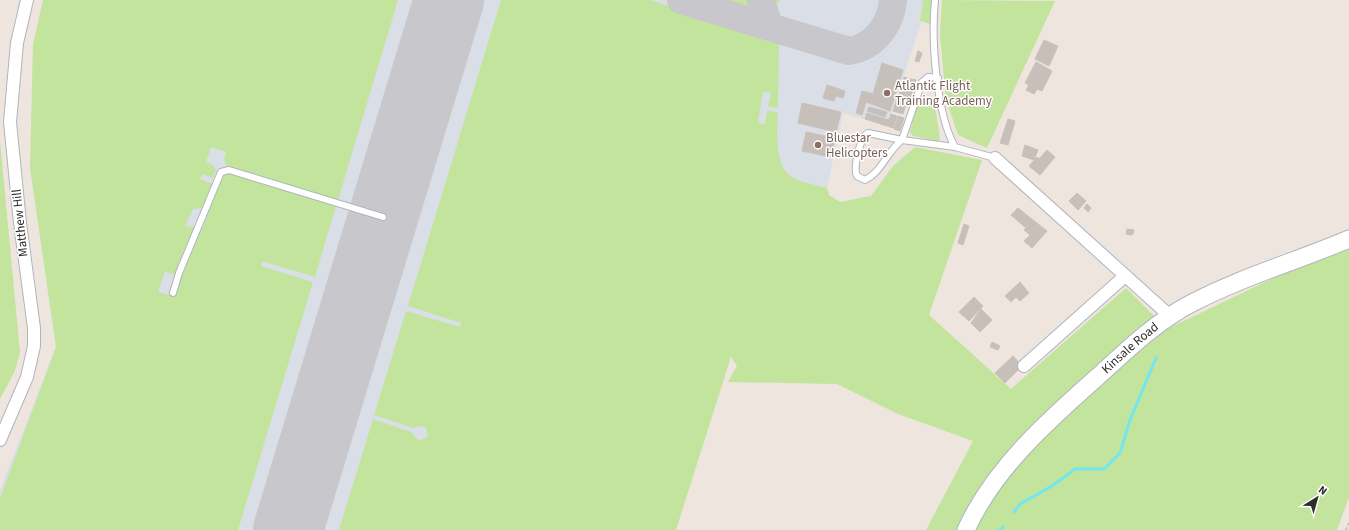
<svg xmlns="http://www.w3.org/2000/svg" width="1349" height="530" viewBox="0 0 1349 530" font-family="'Source Sans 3',sans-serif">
	<rect width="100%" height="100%" fill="#eee5df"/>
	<path fill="#dadfe7" d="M44,0H925L922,21L887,126L843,113L827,188L829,195L779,181L676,530H0V490L56,347L30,167Z"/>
	<path fill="#c3e49c" d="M43,0H398L338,200L230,167L226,165L224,159L226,152L211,147L206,162L213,165L216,170L213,178L202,174L200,179L213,184L203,208L193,209L185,226L195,227L174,275L165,271L158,292L175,296L180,275L201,227L203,228L221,175L230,173L336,206L315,277L262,261L261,266L313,282L238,530H0V498L56,347L30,167L33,44Z
		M501,0H650L779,40L778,108L768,106L771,93L763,92L758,123L765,124L767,111L778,112C777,130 774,170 794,178C804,183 816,185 827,188L829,195L840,202L871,196L893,166L915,147L982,160L929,315L1011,389L1126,288L1167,329L1301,265L1349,248V497L1337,530H926L973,441L898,414L837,384L728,382L737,366L731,357L676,530H339L373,419L411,432L418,440L424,439L428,436L426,427L420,426L413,428L374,415L406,311L460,327L461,323L408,306Z
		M710,0H756L760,13L754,14Z
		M766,0H780L769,11Z
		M923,0H933L930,24L920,21Z
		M942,0L1055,1L987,148L958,135L946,99L940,35Z
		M920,101L931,103L935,106L940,139L938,141L913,136L910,132L917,106Z
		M0,141L20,352L15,371L0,399Z"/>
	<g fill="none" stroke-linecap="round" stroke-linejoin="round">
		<path stroke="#73e7ef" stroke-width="3" d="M1014,512L1020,504L1052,486L1075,469H1104L1120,453L1130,420L1156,358
			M1000,530L1003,527"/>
		<path stroke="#c8c7cb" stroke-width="28" d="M681,0L849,51C874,47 891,25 893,0
			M761,0L769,27"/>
		<path stroke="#c8c7cb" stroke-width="70" d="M288,530L449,0"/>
	</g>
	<path fill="#c7c0ba" stroke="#cac0b8" d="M1044,40L1058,46L1049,66L1035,59Z
		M918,51L922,53L919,62L915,61Z
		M1036,62L1052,71L1042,91L1037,89L1034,94L1026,90L1029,85L1025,83Z
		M882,63L903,70L890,111L866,102L862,115L856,113L862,91L873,94Z
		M904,77L910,79L904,97L899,96Z
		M910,79L916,80L910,99L905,97Z
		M827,85L845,91L843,98L836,96L834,101L823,98Z
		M897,98L907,101L903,114L893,111Z
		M802,103L841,112L836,132L798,123Z
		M869,107L887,112L885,117L867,111Z
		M867,113L889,120L887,126L865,119Z
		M891,114L897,116L893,128L887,126Z
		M898,116L904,118L900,131L894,129Z
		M1008,119L1015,121L1008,145L1000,143Z
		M806,132L835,138L831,157L802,151Z
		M1025,145L1038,150L1034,160L1022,156Z
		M1047,150L1055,157L1040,175L1029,166L1037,157L1039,159Z
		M1077,193L1086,201L1078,210L1069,201Z
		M1087,204L1091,208L1088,212L1084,208Z
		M1018,208L1047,231L1032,248L1024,241L1030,235L1024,230L1026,228L1011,215Z
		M964,224L969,226L963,245L958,243Z
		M1127,229L1134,230L1133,234L1131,235L1126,234Z
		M1020,282L1029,293L1020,301L1016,297L1011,302L1005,296Z
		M974,297L983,306L969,321L959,312Z
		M981,309L992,320L980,332L971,323Z
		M992,342L1000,346L998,350L990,347Z
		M1013,356L1022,366L1005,383L995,373Z"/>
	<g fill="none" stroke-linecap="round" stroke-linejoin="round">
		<defs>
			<path id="service" d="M935,0C931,39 936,113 955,147
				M938,78L928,77L922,82L902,140C887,151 882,172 865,180L857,176C853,168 860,137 868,133L902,140L955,147L995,158
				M173,293L179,273L221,172L229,170L383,217"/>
			<path id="minor" d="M995,158L1170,316
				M1024,366L1125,276
				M0,440L27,377L34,346V328L20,223L10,122L17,43L27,0"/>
			<g id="secondary">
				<path id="s1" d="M966,530C995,466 1052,417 1104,371C1131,346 1159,320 1192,303C1242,277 1297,261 1349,239"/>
			</g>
		</defs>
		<use href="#service" stroke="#afb5bd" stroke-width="8"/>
		<use href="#minor" stroke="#afb5bd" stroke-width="14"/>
		<use href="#secondary" stroke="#afb5bd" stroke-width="19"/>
		<path stroke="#c4c4c4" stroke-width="2" stroke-dasharray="3 2" stroke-linecap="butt" d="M1346,530L1349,523"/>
		<use href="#service" stroke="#fff" stroke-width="6"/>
		<use href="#minor" stroke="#fff" stroke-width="12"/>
		<use href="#secondary" stroke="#fff" stroke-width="17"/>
	</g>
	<g fill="#8d6e63" stroke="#fff" stroke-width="1.5">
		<circle cx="887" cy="93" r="4"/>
		<circle cx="818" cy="145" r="4"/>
	</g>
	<g text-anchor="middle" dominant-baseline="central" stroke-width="3" stroke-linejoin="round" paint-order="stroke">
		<g font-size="13" fill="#785e54" stroke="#fff" text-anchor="start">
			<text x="895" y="86">Atlantic Flight<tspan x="895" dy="15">Training Academy</tspan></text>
			<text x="826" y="138">Bluestar<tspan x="826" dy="15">Helicopters</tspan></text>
		</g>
		<g font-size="13" fill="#2d2d2d" stroke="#fff">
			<text transform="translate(20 223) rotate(-96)">Matthew Hill</text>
			<text stroke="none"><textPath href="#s1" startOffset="247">Kinsale Road</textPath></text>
		</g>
	</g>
	<g transform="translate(1317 498) rotate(37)" stroke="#ffffff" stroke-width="3" paint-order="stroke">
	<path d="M0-3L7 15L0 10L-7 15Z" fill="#2d2d2d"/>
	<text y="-6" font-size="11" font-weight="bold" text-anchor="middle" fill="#2d2d2d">N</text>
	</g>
</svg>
